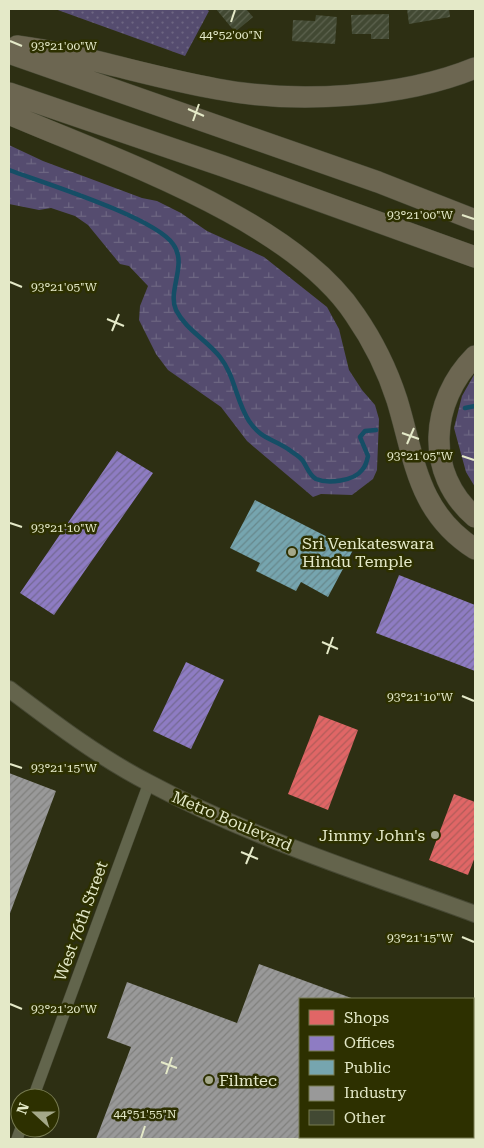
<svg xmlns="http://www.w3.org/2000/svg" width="484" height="1148" viewBox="0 0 484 1148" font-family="'Roboto Serif',serif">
	<defs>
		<pattern id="wetland-marsh" width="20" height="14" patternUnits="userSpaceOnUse" patternTransform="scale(1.25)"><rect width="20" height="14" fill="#554c6f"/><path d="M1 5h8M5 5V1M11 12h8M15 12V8" fill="none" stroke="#6d6682"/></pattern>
		<pattern id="park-dots" width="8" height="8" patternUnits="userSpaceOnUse" patternTransform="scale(1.25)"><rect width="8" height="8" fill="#554c6f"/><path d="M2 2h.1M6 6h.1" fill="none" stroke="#6d6682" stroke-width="1.8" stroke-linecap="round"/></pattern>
		<pattern id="shops-hatch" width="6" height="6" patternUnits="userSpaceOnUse" patternTransform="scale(1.25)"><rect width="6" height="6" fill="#e06666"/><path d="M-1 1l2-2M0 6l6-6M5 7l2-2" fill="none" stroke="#b15c59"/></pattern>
		<pattern id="offices-hatch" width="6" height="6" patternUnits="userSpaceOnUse" patternTransform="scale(1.25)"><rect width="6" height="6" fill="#8e7cc3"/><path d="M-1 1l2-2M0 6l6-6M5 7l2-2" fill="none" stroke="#746994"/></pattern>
		<pattern id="public-hatch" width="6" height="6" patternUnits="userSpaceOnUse" patternTransform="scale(1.25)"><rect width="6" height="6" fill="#76a5af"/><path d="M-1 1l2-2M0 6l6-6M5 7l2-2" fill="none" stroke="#67888c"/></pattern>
		<pattern id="industry-hatch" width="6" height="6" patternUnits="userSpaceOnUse" patternTransform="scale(1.25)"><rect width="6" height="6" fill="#999"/><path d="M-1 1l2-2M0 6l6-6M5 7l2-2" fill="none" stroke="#80807d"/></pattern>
		<pattern id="building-hatch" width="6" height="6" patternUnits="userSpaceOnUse" patternTransform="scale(1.25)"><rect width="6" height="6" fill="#424933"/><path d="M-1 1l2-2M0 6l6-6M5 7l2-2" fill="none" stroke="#5d634f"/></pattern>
	</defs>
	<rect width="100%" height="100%" fill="#2d2f13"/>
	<path fill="url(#wetland-marsh)" d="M9,145L43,161L142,198L157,201L181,213L207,231L264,257L327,307L339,329L349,370L362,390L375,405L379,419L377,470L373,479L352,495L321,494L313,497L247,441L221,407L168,370L156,354L139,320L140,306L148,286L129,266L120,264L88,225L75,216L51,208L39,210L9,204Z
		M475,373V487L466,472L454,428L462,396Z"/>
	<path fill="url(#park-dots)" d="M55,9H206L209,11L185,56Z"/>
	<path fill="url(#shops-hatch)" d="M319,715L358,730L328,810L288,794Z
		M454,794L475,802V857L468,875L429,860Z"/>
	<path fill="url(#offices-hatch)" d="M117,451L153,473L54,615L20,593Z
		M399,575L475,605V671L376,633Z
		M186,662L224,680L191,749L153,731Z"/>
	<path fill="url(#public-hatch)" d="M255,500L353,550L328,597L301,582L296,591L256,571L260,563L230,548Z"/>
	<path fill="url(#industry-hatch)" d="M9,773L56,791L9,916Z
		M259,964L354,999H300V1137H473V1114L475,1115V1139H96L131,1047L107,1038L127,982L237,1023Z"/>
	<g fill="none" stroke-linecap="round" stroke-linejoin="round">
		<path stroke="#154e66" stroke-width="4.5" d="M9,170C44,183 154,217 173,244C188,264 167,291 176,310C186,330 207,340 220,357C235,376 236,401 249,421C262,440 272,438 288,449C293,453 300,456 303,461C307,467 309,475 316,479C328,484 354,481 362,470C365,467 367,461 368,456L360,437L365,431L376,430
			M465,408L475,406"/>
	</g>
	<path fill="url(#building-hatch)" d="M216,9H246L253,17L235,32Z
		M407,9H449L450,17L409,24Z
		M389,14V39H371V34H352L351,15Z
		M316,15L337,17L335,44L292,41L293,20L315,21Z"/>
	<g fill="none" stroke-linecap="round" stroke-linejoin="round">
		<defs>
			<path id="street" d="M33,1098L149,783
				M17,1139L21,1128"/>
			<path id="secondary" d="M9,689C54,723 100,758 151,784C254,839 366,874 475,914"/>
			<path id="highway" d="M17,46C85,55 149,77 217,89C295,104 402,98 475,68
				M9,53L378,182L475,220
				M9,93L223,166L475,257
				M9,114C113,159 292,219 355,315C373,341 387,369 397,400C415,459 417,512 475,549
				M475,356C430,401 424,473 475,517"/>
		</defs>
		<use href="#street" stroke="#474934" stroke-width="12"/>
		<use href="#secondary" stroke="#474934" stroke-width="18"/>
		<use href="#highway" stroke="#474934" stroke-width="22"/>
		<use href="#street" stroke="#62654c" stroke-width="11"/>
		<use href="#secondary" stroke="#64644c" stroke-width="16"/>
		<use href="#highway" stroke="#6c6651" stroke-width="21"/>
	</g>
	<path fill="none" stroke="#e4e9c8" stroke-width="2" d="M231,22L235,10M10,41L22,46M188,109L204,116M193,121L199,104M462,215L474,219M10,282L22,287M107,319L124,326M112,331L119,314M402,433L419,439M407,444L414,428M462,456L474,460M10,523L22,527M322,642L338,649M327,654L333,637M462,696L474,701M10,764L22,768M241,852L258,859M246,864L253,847M462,937L474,942M10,1004L22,1009M161,1062L177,1068M166,1074L172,1057M141,1138L145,1126"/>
	<g fill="#a4a889" stroke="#2d3000" stroke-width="2">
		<circle cx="292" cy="552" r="5"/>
		<circle cx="435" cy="835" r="5"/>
		<circle cx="209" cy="1080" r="5"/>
	</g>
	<g text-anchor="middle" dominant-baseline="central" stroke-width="5" stroke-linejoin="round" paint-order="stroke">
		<g font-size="16" fill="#e4e9c8" stroke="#2d3000" text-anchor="start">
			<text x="302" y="543">Sri Venkateswara<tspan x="302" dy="18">Hindu Temple</tspan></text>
			<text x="425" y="835" text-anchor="end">Jimmy John's</text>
			<text x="219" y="1080">Filmtec</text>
		</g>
		<g font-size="16" fill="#e4e9c8" stroke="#2d3000">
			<text transform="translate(232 821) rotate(23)">Metro Boulevard</text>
			<text transform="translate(81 921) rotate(-70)">West 76th Street</text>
		</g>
	</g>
	<g font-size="12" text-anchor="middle" fill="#e4e9c8" stroke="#2d3000" stroke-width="5" stroke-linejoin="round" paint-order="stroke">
		<text x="231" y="39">44°52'00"N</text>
		<text x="64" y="50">93°21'00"W</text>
		<text x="420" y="219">93°21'00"W</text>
		<text x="64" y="291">93°21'05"W</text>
		<text x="420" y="460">93°21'05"W</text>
		<text x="64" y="532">93°21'10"W</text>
		<text x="420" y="701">93°21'10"W</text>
		<text x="64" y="772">93°21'15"W</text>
		<text x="420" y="942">93°21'15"W</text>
		<text x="64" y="1013">93°21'20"W</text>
		<text x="145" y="1118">44°51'55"N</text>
	</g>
	<rect width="484" height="1148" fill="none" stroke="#e4e9c8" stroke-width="20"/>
	<rect x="299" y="998" width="175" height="140" fill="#2d3000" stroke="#767a50"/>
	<rect x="309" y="1010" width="25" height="15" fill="#e06666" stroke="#767a50"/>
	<text x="344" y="1023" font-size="15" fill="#e4e9c8">Shops</text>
	<rect x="309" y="1036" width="25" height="15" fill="#8e7cc3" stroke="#767a50"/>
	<text x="344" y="1048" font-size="15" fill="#e4e9c8">Offices</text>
	<rect x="309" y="1060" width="25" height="15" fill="#76a5af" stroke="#767a50"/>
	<text x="344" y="1073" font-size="15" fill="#e4e9c8">Public</text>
	<rect x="309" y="1086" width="25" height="15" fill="#999999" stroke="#767a50"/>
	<text x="344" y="1098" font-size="15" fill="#e4e9c8">Industry</text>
	<rect x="309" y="1110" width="25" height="15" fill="#424933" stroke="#767a50"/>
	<text x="344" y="1123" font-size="15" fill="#e4e9c8">Other</text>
	<g transform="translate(35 1113) rotate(291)"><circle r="24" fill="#2d3000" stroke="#767a50"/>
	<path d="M0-4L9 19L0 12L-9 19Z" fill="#a4a889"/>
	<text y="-8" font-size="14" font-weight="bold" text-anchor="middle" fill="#e4e9c8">N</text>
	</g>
</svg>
